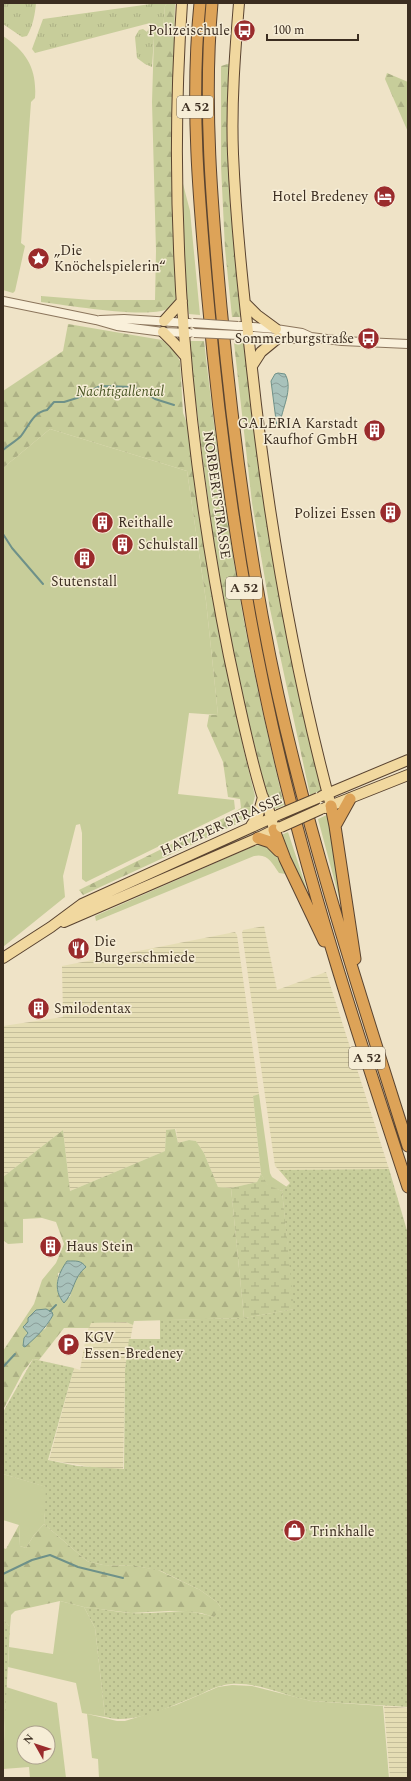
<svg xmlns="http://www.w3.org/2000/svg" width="411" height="1781" viewBox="0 0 411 1781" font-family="Spectral,serif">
	<defs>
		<pattern id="farmland-rules" width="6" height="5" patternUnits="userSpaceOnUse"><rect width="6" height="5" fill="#e5ddb4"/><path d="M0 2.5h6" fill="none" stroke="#c5be9a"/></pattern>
		<pattern id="forest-firs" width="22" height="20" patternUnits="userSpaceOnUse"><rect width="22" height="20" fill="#c7cd9a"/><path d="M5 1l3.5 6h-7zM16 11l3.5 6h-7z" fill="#acb084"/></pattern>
		<pattern id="wetland-marsh" width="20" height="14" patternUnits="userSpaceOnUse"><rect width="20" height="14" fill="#c7cd9a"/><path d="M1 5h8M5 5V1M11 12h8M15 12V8" fill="none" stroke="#acb084"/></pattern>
		<pattern id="park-tufts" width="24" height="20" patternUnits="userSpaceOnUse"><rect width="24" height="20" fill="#c7cd9a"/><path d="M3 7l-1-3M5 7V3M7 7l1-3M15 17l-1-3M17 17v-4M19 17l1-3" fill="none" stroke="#acb084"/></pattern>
		<pattern id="garden-dots" width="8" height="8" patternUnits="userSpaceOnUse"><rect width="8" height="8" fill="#c7cd9a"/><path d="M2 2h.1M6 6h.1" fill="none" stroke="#acb084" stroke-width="1.8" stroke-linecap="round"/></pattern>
		<pattern id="water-waves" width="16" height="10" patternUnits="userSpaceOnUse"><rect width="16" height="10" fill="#a8c2bb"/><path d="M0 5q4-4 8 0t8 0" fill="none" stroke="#8a9e98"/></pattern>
	</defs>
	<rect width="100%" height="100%" fill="#efe3c7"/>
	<path fill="url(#farmland-rules)" d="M264,926L277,990L326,972L389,1169L279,1170L275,1166L242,933L243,930Z
		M235,932L237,935L259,1094L253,1096L261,1174L257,1182L231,1188L218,1187L204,1153L196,1141L189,1140L178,1143L176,1129L166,1130L165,1151L70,1191L63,1130L3,1177V1026L63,1017L62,966Z
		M126,1322L133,1325L125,1369L123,1472L49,1460L74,1368L80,1370L86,1336L90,1323Z
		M384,1706L408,1708V1778H390Z"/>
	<path fill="#c7cd9a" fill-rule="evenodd" d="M3,36C27,52 37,69 35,98L31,102L21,243L25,246L15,291L13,293L3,290Z
		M182,180L190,211L200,315L189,314L186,298Z
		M50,429L187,471L206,601L218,715L189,713L178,794L234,800L235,809L86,882L82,879V833L80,824L76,825L63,876L65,897L3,947V468Z
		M329,814L344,914L342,909L318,819Z
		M288,832L312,905L279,836Z
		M260,845C275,847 280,861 286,874L279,873C272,863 268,853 254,856L96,921L95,916L254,846Z
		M259,1094L270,1173L272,1177L287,1187L282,1191L268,1186L261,1174L253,1096Z
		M3,1474L47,1487L44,1524L34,1535L26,1548L20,1546L19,1525L3,1520Z
		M60,1601L84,1607L95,1628L105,1717L82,1713L76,1683L8,1667L9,1647L53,1654Z
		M232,1685L252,1686L311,1701L383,1706L389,1778H282V1777L279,1778H99L98,1759L92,1758L87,1714L117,1721H125L176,1705L218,1687Z
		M6,1687L57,1703L66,1778H30L29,1767L3,1769ZM24,1733H48V1757H24Z"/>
	<path fill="url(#forest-firs)" fill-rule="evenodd" d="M167,3L175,4L171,160L178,291C176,299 175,305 167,309C147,319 66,305 41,302V296L91,300H155L156,251L152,102L154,36L147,32L149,28L163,29L165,6Z
		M231,63L241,317H232L225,249L221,166V66Z
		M387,73L408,82V132L385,79Z
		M68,324L162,340L173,349L180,361L183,413L189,428L243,747L255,796L250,815L243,821L83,895L79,890L228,816L241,808L240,799L228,797L223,762L207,726L209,715H218L206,601L187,471L50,429L3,468V391L63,351Z
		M191,341H204C214,427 225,513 240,599C252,668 268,737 284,805L273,810L268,799C252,735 235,670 224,604C209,517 199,430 189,342Z
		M234,343H244L263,496L282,608L322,790L310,795L270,609L252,503Z
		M175,1129L178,1143L189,1140L196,1141L204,1153L218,1187L231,1188L244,1318L134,1321L133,1325L126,1322L91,1323L89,1328H64L39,1360L33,1359L23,1372L3,1410V1351L34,1304L42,1280L56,1263L64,1244L56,1222L42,1218L23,1219V1243L8,1244L3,1240V1177L63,1130L70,1191L165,1151L166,1130ZM86,1267C76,1275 73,1286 70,1297L60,1299L57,1288L58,1273ZM53,1315L45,1329L24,1338L28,1332Z
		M44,1524L87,1561L103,1565L136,1566L158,1570L200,1590L217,1602L221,1608V1615L214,1617L201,1613L169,1611L131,1613L84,1607L60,1601L15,1611L11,1615L10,1627L3,1619V1548L6,1549L19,1525L20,1546L26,1548L34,1535Z"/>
	<path fill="url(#wetland-marsh)" d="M261,1174L268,1185L282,1191L295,1309L244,1318L231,1188L257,1182Z"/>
	<path fill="url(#park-tufts)" d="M36,3C35,14 33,26 27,36L22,37L3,24V4Z
		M158,3H167L165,6L163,29L149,28L150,23L35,53L32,49L43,19Z
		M143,29L154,37L152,67L145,64L137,58L135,37L139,30Z"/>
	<path fill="url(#garden-dots)" d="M389,1169L408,1234V1707L311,1701C285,1696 258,1682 231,1684C219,1685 209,1690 199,1695C171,1706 134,1725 105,1717L95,1628L84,1607C99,1608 115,1612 130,1613C160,1615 183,1607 214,1617L221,1608L217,1602L200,1590L161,1571L136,1566L103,1565L87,1561L44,1524L46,1487L3,1474V1412L33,1359L74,1368L48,1460L77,1466L124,1469L125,1370L129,1339H160V1320L244,1318L294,1309L282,1191L290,1183L279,1170Z
		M3,1619L10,1627L3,1755Z"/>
	<path fill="url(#water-waves)" stroke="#6e9189" d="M278,373L285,374C294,389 281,410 280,425L277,428L271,381L275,374Z
		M67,1261C76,1261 81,1260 86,1267C73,1277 74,1293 64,1303C52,1289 58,1274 67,1261Z
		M46,1309L52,1312L53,1315C46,1328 36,1337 25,1347L23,1346L24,1338L28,1333L23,1327L28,1322V1318L36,1310Z"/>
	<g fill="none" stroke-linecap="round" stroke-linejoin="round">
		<path stroke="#6e9189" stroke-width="2" d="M3,450C9,445 16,441 21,436C29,426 33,412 47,410L54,402H64L77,398L100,386L134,387L155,399L174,405
			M3,534L12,548L43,584
			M50,1311L56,1305
			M3,1367L15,1354
			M3,1574L32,1560L50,1555L78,1567L123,1578"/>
		<defs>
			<path id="minor" d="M3,301L96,320L117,326L163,332L189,333
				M100,320L124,319L189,323
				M241,326L276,329L302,333L311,337L342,341L408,344
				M242,335L295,339L309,337"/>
			<path id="major" d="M182,3C167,219 186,443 229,656C239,702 248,750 262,795C263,799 266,802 267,806C271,814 272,822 274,830
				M239,3C235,53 231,103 233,154C236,225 244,297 252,369C268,518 292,660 331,806
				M245,303L257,315L276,329
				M164,321L182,301
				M163,332L174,343L186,357
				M252,366L261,352L278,338
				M322,796L408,760
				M325,808L408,775
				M251,826L258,815L263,797
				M64,922L258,838L280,827
				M3,958L51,927L82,904L276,816"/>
			<path id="highway" d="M200,3C190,102 199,201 208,300C222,462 246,622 285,780C319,918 364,1053 408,1187
				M212,3C203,103 212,207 221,307C233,437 250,567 278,695C312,848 361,997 408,1146
				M331,806L335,826L355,959
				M335,826L350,799
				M274,830L285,859L324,941
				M258,838L270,842L279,851"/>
		</defs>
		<use href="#minor" stroke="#8b755c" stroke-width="10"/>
		<use href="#major" stroke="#594330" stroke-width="12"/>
		<use href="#highway" stroke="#594330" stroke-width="13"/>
		<use href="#minor" stroke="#f9f0da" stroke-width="8"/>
		<use href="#major" stroke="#f1d89f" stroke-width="10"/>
		<use href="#highway" stroke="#dda358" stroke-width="11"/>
		<defs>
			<path id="minor-bridge" d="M193,323L238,326
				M194,333L239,335"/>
			<path id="major-bridge" d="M278,815L318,798
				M281,827L321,809"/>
		</defs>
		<use href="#minor-bridge" stroke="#8b755c" stroke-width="10" stroke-linecap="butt"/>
		<use href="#major-bridge" stroke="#594330" stroke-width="12" stroke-linecap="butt"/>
		<use href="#minor-bridge" stroke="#f9f0da" stroke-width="8"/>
		<use href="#major-bridge" stroke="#f1d89f" stroke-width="10"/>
	</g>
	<defs>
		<symbol id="bus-disc" viewBox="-11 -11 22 22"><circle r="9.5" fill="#9a2b2c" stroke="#f6edd6"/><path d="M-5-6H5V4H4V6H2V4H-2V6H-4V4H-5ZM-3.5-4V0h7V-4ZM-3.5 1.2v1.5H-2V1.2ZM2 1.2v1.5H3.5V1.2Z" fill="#fff"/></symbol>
		<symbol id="hotel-disc" viewBox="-11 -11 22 22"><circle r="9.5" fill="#9a2b2c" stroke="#f6edd6"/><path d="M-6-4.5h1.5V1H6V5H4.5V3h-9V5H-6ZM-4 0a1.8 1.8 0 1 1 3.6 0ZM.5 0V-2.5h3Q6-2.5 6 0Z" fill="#fff"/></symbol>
		<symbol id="sight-disc" viewBox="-11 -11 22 22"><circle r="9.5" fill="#9a2b2c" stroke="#f6edd6"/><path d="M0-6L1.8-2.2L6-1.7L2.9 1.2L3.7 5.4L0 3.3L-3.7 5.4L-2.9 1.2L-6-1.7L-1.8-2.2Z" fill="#fff"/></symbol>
		<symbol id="building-disc" viewBox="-11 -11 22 22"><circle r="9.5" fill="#9a2b2c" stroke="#f6edd6"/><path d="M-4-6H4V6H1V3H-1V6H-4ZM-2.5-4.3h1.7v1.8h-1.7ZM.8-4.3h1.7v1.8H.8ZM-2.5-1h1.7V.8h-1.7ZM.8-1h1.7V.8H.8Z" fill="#fff"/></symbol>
		<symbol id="restaurant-disc" viewBox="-11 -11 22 22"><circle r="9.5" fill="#9a2b2c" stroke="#f6edd6"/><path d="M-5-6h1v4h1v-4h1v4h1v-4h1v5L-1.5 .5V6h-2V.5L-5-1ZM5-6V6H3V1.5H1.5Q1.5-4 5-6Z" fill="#fff"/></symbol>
		<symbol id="parking-disc" viewBox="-11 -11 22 22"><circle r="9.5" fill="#9a2b2c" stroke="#f6edd6"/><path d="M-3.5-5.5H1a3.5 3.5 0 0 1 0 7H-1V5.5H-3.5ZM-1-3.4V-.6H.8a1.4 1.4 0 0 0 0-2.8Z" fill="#fff"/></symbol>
		<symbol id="shop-disc" viewBox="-11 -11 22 22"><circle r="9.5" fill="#9a2b2c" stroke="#f6edd6"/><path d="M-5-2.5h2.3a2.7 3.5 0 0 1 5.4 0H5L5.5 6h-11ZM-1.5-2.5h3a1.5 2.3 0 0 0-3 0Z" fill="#fff"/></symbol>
	</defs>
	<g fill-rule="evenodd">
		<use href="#bus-disc" x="232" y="18" width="25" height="25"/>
		<use href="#hotel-disc" x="372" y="184" width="25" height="25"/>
		<use href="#sight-disc" x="26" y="246" width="25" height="25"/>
		<use href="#bus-disc" x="356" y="326" width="25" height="25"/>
		<use href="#building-disc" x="362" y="418" width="25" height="25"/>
		<use href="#building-disc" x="378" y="500" width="25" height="25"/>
		<use href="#building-disc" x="90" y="510" width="25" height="25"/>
		<use href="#building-disc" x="110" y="532" width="25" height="25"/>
		<use href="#building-disc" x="72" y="546" width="25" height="25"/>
		<use href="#restaurant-disc" x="66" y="936" width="25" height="25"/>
		<use href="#building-disc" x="26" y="996" width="25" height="25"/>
		<use href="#building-disc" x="38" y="1234" width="25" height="25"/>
		<use href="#parking-disc" x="56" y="1332" width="25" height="25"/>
		<use href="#shop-disc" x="282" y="1518" width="25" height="25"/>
	</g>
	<g text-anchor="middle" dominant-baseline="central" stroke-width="3" stroke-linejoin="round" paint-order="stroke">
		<g fill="#f6edd6" stroke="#736757" stroke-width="1">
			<rect x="177" y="96" width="36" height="22" rx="3"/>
			<rect x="226" y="577" width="36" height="22" rx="3"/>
			<rect x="349" y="1047" width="36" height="22" rx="3"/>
		</g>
		<g font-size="13" font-weight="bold" fill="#3b2d20">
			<text x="195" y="107">A 52</text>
			<text x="244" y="588">A 52</text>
			<text x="367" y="1058">A 52</text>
		</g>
		<g font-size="14" fill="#3b2d20" stroke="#f6edd6" text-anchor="start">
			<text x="230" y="30" text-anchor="end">Polizeischule</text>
			<text x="368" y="196" text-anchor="end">Hotel Bredeney</text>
			<text x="54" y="250">„Die<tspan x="54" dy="16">Knöchelspielerin“</tspan></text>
			<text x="354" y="338" text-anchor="end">Sommerburgstraße</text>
			<text x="358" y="423" text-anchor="end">GALERIA Karstadt<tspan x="358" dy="16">Kaufhof GmbH</tspan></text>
			<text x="376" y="513" text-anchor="end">Polizei Essen</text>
			<text x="118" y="522">Reithalle</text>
			<text x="138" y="544">Schulstall</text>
			<text x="84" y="581" text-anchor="middle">Stutenstall</text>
			<text x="94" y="941">Die<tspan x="94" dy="16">Burgerschmiede</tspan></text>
			<text x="54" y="1008">Smilodentax</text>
			<text x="66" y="1246">Haus Stein</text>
			<text x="84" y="1337">KGV<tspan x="84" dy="16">Essen-Bredeney</tspan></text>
			<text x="310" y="1531">Trinkhalle</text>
		</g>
		<g font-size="14" font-style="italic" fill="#4b5726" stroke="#f6edd6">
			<text x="120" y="391">Nachtigallental</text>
		</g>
		<g font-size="14" fill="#3b2d20" stroke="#f6edd6">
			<text transform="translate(217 495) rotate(82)">NORBERTSTRASSE</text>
			<text transform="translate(221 825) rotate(-24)">HATZPER STRASSE</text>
		</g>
	</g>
	<rect width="411" height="1781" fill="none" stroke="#3b2d20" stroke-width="8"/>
	<g transform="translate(36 1745) rotate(309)"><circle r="19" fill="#f6edd6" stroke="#aba08d"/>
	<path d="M0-3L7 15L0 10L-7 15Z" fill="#9a2b2c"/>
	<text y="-6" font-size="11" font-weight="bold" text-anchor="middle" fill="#3b2d20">N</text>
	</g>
	<path d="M267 34v6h91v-6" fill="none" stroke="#3b2d20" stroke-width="2"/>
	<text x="273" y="34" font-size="12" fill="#3b2d20" stroke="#f6edd6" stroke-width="3" paint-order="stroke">100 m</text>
</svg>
